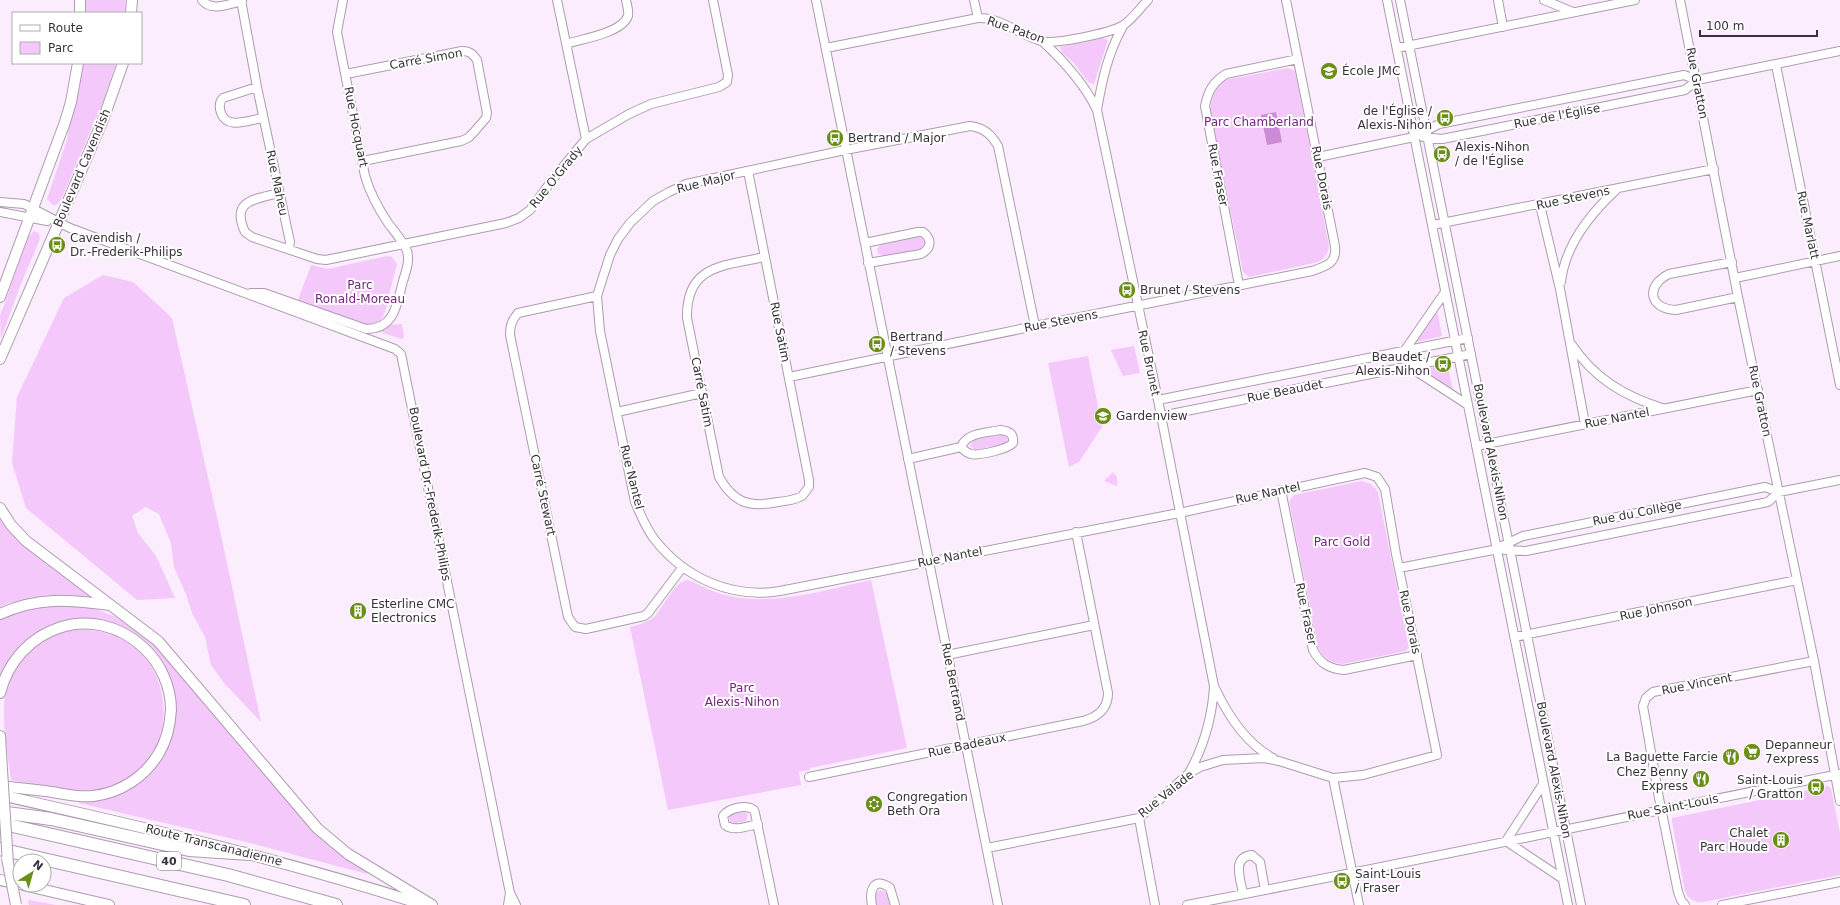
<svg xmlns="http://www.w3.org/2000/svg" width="1840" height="905" viewBox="0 0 1840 905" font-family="'DejaVu Sans',sans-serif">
	<rect width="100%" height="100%" fill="#fbedfe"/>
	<path fill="#f4c8fb" d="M84,0H125V13H84Z
		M1103,38L1108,40L1094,84L1088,82L1073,62L1062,53L1060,47Z
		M82,63H116L103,102L61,200L56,205H53L47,199L67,140L69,125Z
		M1287,68L1295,71L1329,246C1328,254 1325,258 1318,262L1249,277L1243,272L1210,110C1212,97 1215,88 1225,80Z
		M34,231L39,233L40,239L20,286L1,339L0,316L29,236Z
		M918,237L922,238L925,242L923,246L920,249L884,256L878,253L877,249L881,244Z
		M387,256L392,257L397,264C395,273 392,282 390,291C386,307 386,328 363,325L298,300L311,265L328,269Z
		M103,275L133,282L172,318L219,526L261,722L224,683L211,665L205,637L192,613L186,594L174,567L171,543L159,514L145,507L132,516L138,533L156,556L175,598L137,600L26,508L12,463L17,397L64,298Z
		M1437,310L1442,336L1417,342V340Z
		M402,324L404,336L402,339L383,333L381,329L387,325Z
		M1134,346L1140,373L1123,376L1111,350Z
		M1088,356L1102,427L1079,462L1069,467L1048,363Z
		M1444,365L1448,367L1453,390L1422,370Z
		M1003,434L1008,438L1005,444L975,450L970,446L973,440Z
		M1113,472L1117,477V486L1104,481Z
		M1362,481L1371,484L1378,492L1409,648L1405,651L1343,664C1331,663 1323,658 1318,647L1289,501L1294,495Z
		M0,517L90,595L88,597C57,592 29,596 0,607Z
		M688,580C701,585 712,592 725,595C773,607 824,590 871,580L907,748L810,768V770L799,772L801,785L668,810L630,627C639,625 647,622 654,617C664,607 674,581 688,580Z
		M74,605L98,610L116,617L154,643L307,824L333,848L368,872L367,874L246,842L79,803V801L126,790L172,729L159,659C140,648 115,629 96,621C90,618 81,619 74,620C41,625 13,646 0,677V618C27,607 45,606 74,605Z
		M74,630C184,623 195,777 95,790C68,794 38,785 11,780C8,756 3,731 4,707C6,668 36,636 74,630Z
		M1828,786L1831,789L1840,833V875L1703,902C1695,903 1688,899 1685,891L1672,822V818L1808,790L1809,792H1813V789Z
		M745,812L748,815L746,821L734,824L730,822L729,817L731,814Z
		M880,890L887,893L890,905H876L875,894Z
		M28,900L56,905H29Z"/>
	<path fill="#cc8bd7" d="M1276,112L1282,142L1267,145L1261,115Z"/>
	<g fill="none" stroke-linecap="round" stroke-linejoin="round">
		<defs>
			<path id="minor" d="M202,0C211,12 229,4 242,1
				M241,0L257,87L290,242L289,249
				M557,0L586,139
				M816,0L998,905
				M974,0L978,18
				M1387,0L1568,905
				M1400,0L1581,905
				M1498,0L1503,27
				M1544,0L1573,12
				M1680,0L1738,297L1814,661L1840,801
				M1042,41C1065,62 1084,83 1097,110L1158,400L1214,686C1227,714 1245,743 1273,758
				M566,44C582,39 622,33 628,16C629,11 627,5 626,0
				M826,48L978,18C1000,17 1020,35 1041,41C1054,45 1109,33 1122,26C1131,21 1140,8 1148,0
				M1397,48L1635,0
				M1776,65L1840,385
				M346,74L462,51C470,51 473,54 477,60L487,113L486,118L474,132L468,138L461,141L363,161
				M257,87L223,98C219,102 219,107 221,113C227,130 249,120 263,118
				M1097,110C1102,80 1108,53 1123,26
				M1423,137L1442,139L1685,90L1697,80
				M1318,157L1414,137L1439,124L1684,75L1697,80L1840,51
				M748,171L809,480V487L802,496C795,500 787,501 778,502C749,508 734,503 719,477L687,318C686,265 723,266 765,257
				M279,193C256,199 230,200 245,232L252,237L317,259L326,260L506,223L519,218L530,210L553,179L586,139L629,114L651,104L719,87L727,82L728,75L713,0
				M0,202L24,204L70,228L395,349L401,354L510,893L516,905
				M1540,205L1560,289L1585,424
				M0,212L47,221
				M1432,225L1714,169
				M865,243L918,232H923C932,239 932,248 921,254L868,263
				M1732,262L1669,274C1645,286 1649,309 1676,310L1738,297
				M1735,278L1840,256
				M1561,282C1565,245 1589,215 1616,190
				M1239,285L1205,106C1208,91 1213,82 1226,74L1298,59
				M251,293H264L366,329C396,329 397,302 403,281C406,271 410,261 407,251C403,241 394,231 388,223C378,208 370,193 365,176L337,32L343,0
				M597,296L518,313C512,320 510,325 510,335L568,617L575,627L586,629L644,616L648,613L682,568
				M1572,345C1594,378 1624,396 1662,408
				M1405,350L1445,292
				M1408,366L1468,405
				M789,377L1035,326L1312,271C1327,266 1337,263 1335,246L1286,0
				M1158,400L1468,338
				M617,412L702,393
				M1161,416L1471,354
				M1000,430C1009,431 1014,433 1013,443C1008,449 979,456 971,454C966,453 964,450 961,447C967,432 987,433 1000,430Z
				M1476,446L1758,390
				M908,459L961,447
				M1281,490L1313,650C1320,663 1329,669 1344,670L1417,655
				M1505,550L1526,551L1768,502L1779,492L1840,480
				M1399,568L1493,550L1523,536L1765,487L1779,492
				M1514,637L1797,580
				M947,655L1094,625
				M1189,773C1204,746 1212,718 1214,687
				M809,777L1083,721C1098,717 1108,709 1108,693L1076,532
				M1333,778L1359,905
				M1139,818L1155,905
				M758,824C747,826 734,832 725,825L723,816C729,808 746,804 754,810L755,813L774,905
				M1506,841L1563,879
				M1506,841L1543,784
				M987,848L1139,818L1188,774L1200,767L1223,760L1264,758L1279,761L1333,778L1363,775L1437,755L1396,554L1385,489L1377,477L1365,473L1179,513L780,591C732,599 685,578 655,540C646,529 641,515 635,502L600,331L597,296L610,255L618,239L630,223L653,201L669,192L686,184L845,150L970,126C984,128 991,134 998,146L1035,326
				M1243,894C1241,880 1231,857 1252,855L1260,862L1265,890
				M508,905L510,893
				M872,905C869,890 874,876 890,888L895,905
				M1187,905C1405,864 1622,817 1840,774
				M1685,905L1681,900L1678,892L1659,798L1643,706L1646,698L1653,692L1814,661
				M1722,905L1840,882"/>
			<path id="major" d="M80,0V13
				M131,13L132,0
				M0,297L65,122L71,102L78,63
				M0,359L103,120L123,63
				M0,508L11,525L26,541L158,641L317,828L348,854L432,905
				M0,614C39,596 69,600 110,605
				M0,693C17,627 93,600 144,648C161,664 171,687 171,710C170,725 167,740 159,753C145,777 120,793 93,796C77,798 61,793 45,791C30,789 15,788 0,786
				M0,736L2,770
				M0,795C143,827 285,860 424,905
				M0,880L19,884
				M23,885L109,905"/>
			<path id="highway" d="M0,812L51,819L189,850L250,854
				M0,823L228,875L336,905
				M0,849L244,905"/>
		</defs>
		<use href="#minor" stroke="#ad9caf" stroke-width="10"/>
		<use href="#major" stroke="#ad9caf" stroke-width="12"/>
		<use href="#highway" stroke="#ad9caf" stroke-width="14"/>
		<use href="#minor" stroke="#fff" stroke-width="8"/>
		<use href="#major" stroke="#fff" stroke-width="10"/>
		<use href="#highway" stroke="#fff" stroke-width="12"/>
		<defs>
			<path id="major-bridge" d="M2,770L8,864
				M7,858L16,905"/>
		</defs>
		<use href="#major-bridge" stroke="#ad9caf" stroke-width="12" stroke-linecap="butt"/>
		<use href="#major-bridge" stroke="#fff" stroke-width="10"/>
	</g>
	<defs>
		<symbol id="school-disc" viewBox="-11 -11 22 22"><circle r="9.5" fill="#6b8e16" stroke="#fff"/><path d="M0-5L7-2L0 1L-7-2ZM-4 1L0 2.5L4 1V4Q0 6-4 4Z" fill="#fff"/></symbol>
		<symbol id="bus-disc" viewBox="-11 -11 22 22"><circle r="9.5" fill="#6b8e16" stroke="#fff"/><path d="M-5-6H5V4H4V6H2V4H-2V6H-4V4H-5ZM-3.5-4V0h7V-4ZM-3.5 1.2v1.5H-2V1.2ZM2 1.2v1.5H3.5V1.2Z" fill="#fff"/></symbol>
		<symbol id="building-disc" viewBox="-11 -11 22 22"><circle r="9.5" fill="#6b8e16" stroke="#fff"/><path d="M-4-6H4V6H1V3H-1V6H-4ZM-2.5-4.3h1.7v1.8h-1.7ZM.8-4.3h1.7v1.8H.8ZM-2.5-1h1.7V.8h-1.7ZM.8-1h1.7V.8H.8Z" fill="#fff"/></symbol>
		<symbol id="supermarket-disc" viewBox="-11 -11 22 22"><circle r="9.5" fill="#6b8e16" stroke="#fff"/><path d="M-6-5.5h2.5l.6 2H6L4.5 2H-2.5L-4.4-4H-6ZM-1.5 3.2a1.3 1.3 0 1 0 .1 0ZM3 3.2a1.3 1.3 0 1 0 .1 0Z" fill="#fff"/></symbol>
		<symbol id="restaurant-disc" viewBox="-11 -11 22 22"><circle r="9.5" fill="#6b8e16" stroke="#fff"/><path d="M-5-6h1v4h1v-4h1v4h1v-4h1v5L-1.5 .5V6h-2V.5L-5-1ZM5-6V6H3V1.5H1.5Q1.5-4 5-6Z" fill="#fff"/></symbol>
		<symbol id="synagogue-disc" viewBox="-11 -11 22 22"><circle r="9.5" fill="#6b8e16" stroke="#fff"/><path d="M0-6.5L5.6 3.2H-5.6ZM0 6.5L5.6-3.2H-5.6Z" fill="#fff"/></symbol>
	</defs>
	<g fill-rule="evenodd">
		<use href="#school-disc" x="1319" y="61" width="20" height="20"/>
		<use href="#bus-disc" x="1435" y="108" width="20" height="20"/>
		<use href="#bus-disc" x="825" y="128" width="20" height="20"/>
		<use href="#bus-disc" x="1432" y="144" width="20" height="20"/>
		<use href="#bus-disc" x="47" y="235" width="20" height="20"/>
		<use href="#bus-disc" x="1117" y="280" width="20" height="20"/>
		<use href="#bus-disc" x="867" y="334" width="20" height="20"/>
		<use href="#bus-disc" x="1433" y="354" width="20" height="20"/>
		<use href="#school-disc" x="1093" y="406" width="20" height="20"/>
		<use href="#building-disc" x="348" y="601" width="20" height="20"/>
		<use href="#supermarket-disc" x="1742" y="742" width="20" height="20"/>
		<use href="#restaurant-disc" x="1721" y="747" width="20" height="20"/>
		<use href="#restaurant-disc" x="1691" y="769" width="20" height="20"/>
		<use href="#bus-disc" x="1806" y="777" width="20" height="20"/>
		<use href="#synagogue-disc" x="864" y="794" width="20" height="20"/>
		<use href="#building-disc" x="1771" y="830" width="20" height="20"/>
		<use href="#bus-disc" x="1332" y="871" width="20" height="20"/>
	</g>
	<g text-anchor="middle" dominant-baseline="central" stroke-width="4" stroke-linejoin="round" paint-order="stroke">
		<rect fill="#fff" stroke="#747075" stroke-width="1" x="157" y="852" width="24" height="18" rx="3"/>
		<g font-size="11" font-weight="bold" fill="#39323a">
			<text x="169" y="861">40</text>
		</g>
		<g font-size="12" fill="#39323a" stroke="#fff">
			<text transform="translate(1016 30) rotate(19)">Rue Paton</text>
			<text transform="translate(426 59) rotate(-10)">Carré Simon</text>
			<text transform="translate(1697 83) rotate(79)">Rue Gratton</text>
			<text transform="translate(1557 116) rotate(-11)">Rue de l'Église</text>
			<text transform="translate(356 127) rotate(79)">Rue Hocquart</text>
			<text transform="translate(82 168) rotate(-67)">Boulevard Cavendish</text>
			<text transform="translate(1218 175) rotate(79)">Rue Fraser</text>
			<text transform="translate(556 177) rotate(-51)">Rue O'Grady</text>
			<text transform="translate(1322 178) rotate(79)">Rue Dorais</text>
			<text transform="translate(706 182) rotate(-14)">Rue Major</text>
			<text transform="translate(277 183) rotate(78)">Rue Maheu</text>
			<text transform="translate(1573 198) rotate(-12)">Rue Stevens</text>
			<text transform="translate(1808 225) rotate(78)">Rue Marlatt</text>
			<text transform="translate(1061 321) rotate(-11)">Rue Stevens</text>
			<text transform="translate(780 332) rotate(79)">Rue Satim</text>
			<text transform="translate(1149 363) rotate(78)">Rue Brunet</text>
			<text transform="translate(1285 391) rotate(-11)">Rue Beaudet</text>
			<text transform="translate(702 392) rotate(79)">Carré Satim</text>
			<text transform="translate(1760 401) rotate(78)">Rue Gratton</text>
			<text transform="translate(1617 418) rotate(-11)">Rue Nantel</text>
			<text transform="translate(1491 452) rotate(79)">Boulevard Alexis-Nihon</text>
			<text transform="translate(632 477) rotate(76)">Rue Nantel</text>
			<text transform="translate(1268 493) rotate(-12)">Rue Nantel</text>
			<text transform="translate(430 494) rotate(79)">Boulevard Dr.-Frederik-Philips</text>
			<text transform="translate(543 495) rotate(78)">Carré Stewart</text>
			<text transform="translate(1637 513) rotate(-11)">Rue du Collège</text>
			<text transform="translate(950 557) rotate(-11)">Rue Nantel</text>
			<text transform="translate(1656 609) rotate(-12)">Rue Johnson</text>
			<text transform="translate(1306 614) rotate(78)">Rue Fraser</text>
			<text transform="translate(1410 622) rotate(78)">Rue Dorais</text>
			<text transform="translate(953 682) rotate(79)">Rue Bertrand</text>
			<text transform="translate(1697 684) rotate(-11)">Rue Vincent</text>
			<text transform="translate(967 745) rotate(-12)">Rue Badeaux</text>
			<text transform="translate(1554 770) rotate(79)">Boulevard Alexis-Nihon</text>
			<text transform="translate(1166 794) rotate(-39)">Rue Valade</text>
			<text transform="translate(1673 807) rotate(-11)">Rue Saint-Louis</text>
			<text transform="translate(214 845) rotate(14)">Route Transcanadienne</text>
		</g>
		<g font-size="12" fill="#39323a" stroke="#fff" text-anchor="start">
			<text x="1342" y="71">École JMC</text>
			<text x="1432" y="111" text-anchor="end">de l'Église /<tspan x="1432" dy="14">Alexis-Nihon</tspan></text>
			<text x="848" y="138">Bertrand / Major</text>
			<text x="1455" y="147">Alexis-Nihon<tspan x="1455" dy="14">/ de l'Église</tspan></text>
			<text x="70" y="238">Cavendish /<tspan x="70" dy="14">Dr.-Frederik-Philips</tspan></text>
			<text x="1140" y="290">Brunet / Stevens</text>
			<text x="890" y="337">Bertrand<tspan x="890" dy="14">/ Stevens</tspan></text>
			<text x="1430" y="357" text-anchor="end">Beaudet /<tspan x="1430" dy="14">Alexis-Nihon</tspan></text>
			<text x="1116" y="416">Gardenview</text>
			<text x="371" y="604">Esterline CMC<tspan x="371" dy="14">Electronics</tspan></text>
			<text x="1765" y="745">Depanneur<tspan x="1765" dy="14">7express</tspan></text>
			<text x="1718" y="757" text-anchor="end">La Baguette Farcie</text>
			<text x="1688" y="772" text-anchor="end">Chez Benny<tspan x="1688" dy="14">Express</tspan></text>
			<text x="1803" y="780" text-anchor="end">Saint-Louis<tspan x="1803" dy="14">/ Gratton</tspan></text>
			<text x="887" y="797">Congregation<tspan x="887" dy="14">Beth Ora</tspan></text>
			<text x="1768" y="833" text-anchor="end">Chalet<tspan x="1768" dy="14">Parc Houde</tspan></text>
			<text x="1355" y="874">Saint-Louis<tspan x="1355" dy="14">/ Fraser</tspan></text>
		</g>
		<g font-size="12" fill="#72247f" stroke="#fff">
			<text x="1259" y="122">Parc Chamberland</text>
			<text x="360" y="285">Parc<tspan x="360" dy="14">Ronald-Moreau</tspan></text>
			<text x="1342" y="542">Parc Gold</text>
			<text x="742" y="688">Parc<tspan x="742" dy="14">Alexis-Nihon</tspan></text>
		</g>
	</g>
	<rect x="12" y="12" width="130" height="52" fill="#ffffff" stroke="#b0adb0"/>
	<rect x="20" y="25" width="20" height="6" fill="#ffffff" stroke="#b0adb0"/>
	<text x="48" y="32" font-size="12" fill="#39323a">Route</text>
	<rect x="20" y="42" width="20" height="12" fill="#f4c8fb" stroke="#b0adb0"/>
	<text x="48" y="52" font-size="12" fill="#39323a">Parc</text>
	<g transform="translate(32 873) rotate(37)"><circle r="19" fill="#ffffff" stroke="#b0adb0"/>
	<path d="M0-3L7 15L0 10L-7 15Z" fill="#6b8e16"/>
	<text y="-6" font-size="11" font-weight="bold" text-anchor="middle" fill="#39323a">N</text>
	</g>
	<path d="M1700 30v6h117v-6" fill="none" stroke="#39323a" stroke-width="2"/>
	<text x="1706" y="30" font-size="12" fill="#39323a" stroke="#ffffff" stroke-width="3" paint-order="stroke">100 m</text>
</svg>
